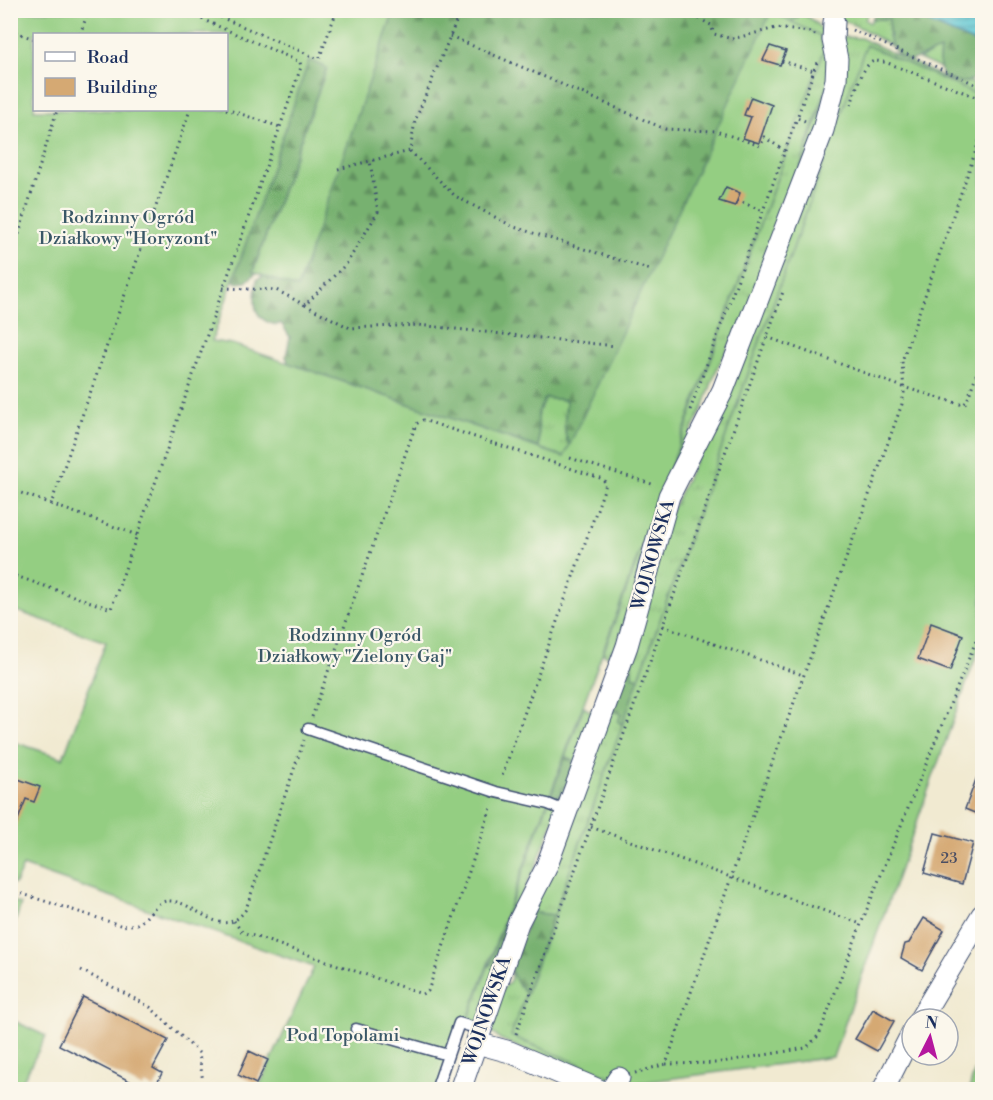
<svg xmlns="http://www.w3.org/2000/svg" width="993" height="1100" viewBox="0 0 993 1100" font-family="'Libre Bodoni',serif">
	<defs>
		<pattern id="grass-tufts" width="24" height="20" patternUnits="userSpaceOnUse" patternTransform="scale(1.5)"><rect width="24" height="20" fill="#94ce82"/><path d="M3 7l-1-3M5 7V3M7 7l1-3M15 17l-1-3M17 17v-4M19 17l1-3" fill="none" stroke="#7fb173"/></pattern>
		<pattern id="forest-firs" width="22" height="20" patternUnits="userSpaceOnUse" patternTransform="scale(1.5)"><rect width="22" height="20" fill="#77b170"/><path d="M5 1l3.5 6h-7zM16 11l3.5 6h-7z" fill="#61905f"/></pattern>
		<pattern id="water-rules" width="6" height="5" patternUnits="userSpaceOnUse" patternTransform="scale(1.5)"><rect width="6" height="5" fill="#5ac6d2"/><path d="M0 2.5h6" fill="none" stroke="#4aa1ae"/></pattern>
	</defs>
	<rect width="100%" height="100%" fill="#fbf7ec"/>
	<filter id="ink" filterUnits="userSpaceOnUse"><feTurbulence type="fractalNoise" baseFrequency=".0167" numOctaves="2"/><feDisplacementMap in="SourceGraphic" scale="12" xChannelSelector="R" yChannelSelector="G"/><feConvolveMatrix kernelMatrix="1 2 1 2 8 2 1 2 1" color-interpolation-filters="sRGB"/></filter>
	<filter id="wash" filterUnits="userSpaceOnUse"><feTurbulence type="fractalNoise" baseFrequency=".008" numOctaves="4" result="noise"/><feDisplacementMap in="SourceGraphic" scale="24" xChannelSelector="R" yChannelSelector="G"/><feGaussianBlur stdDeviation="1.35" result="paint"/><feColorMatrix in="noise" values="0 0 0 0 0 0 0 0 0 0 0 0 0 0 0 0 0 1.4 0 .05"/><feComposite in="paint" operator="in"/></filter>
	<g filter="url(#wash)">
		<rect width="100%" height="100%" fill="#f1ead1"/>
		<path fill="url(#grass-tufts)" stroke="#587e70" stroke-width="1.5" d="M795,11C829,23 830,46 833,77L747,315L718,366L703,408L665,485L824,50L819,35L791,22L799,13Z
			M819,11H869L865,20L870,23L872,19H889L888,38L894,48L861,28Z
			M843,37L861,38L953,82H971L982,91V97L866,45L639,678L632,676L631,663L662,531L723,402Z
			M940,49L939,61L941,69L919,59Z
			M545,398L566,400C566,417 561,431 570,446L565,457L539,448L538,413Z
			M662,492L617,650H611L608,656L603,654Z
			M584,706L589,711L596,708L535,869C523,887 520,907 508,925H503L551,795L556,796L562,789L572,759L565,757Z
			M608,710L621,713V724H623L554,915L531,912Z
			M500,951L477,1026L468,1020L488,967L492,963Z
			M511,971L526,993L511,1036L613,1077L603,1084L500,1039L491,1032C494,1020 495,1004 501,992C505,983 513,984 511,971Z"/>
		<path fill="url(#forest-firs)" stroke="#497067" stroke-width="1.5" d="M794,10L799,13L798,17L787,25L570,446C561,431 566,417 566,400L545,398L538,413L539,448L288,363L286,356L290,337L281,323L277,325C250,319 254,301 257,279L265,276L297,287L394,11Z
			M876,11H903L982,46V76L981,74C968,85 956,84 942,76L939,61L940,50L909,61C888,52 889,38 889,19H872Z
			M309,60L327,67L253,271L256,273L246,282L237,283L233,280Z
			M632,663V676L639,678L623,724L618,722L621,713L608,710Z
			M565,757L574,761L567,784L562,789V794L556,796L551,795Z
			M531,912L554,915L526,993L518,984L511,971Z
			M503,925H508C504,939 501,957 488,967Z"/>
		<path fill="#94ce82" stroke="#587e70" stroke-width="1.5" fill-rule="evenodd" d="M11,11H394L297,288L253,272L327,68L309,60L212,341L232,344L564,457L771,12L819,35L824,50L442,1089H258L314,967L23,866L15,884L11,883V741L63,758L106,642L11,609ZM34,34H226V110H34Z
			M866,45L982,97V646L980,645L833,1057L629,1084L511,1036Z
			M11,901L21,904L11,935L10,901Z
			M10,1019L46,1036L22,1082L37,1089H11Z
			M982,1048V1089H969Z"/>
		<path fill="url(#water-rules)" stroke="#3a7a98" stroke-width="1.5" d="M903,11H982V46Z"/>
		<g id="blocks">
			<path fill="#d5a973" d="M770,46L786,51L780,65L763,60Z
				M751,97L772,105L759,143L743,138L751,117L744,115Z
				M726,187L740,193L735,206L719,201Z
				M931,623L963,635L950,671L918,659Z
				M981,766H982V816L965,809Z
				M10,776L40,787L34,802L26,799L12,835H10Z
				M935,833L973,843L962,884L924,873Z
				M924,918L944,930L922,970L901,958L905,944L909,943Z
				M83,997L168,1040L153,1068L162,1073L154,1089L145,1084L143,1088L59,1045Z
				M873,1009L894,1021L877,1051L855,1039Z
				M249,1051L268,1060L256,1084L238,1075Z"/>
		</g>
	</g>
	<g filter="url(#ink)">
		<use href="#blocks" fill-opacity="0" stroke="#3b4b6f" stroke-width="1.5"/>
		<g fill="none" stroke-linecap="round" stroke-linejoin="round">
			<defs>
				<path id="lane" d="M308,729L496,792L548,804L565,811
					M356,1029L448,1055
					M436,1090L459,1023L482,1030"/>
				<path id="street" d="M920,1019L982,915
					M477,1043L510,1052L599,1090
					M460,1090L518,923L546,868L627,646L669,496L723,390L823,130L836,80L837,59L833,40L834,22
					M611,1090L619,1078
					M883,1090L912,1033"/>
			</defs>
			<use href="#lane" stroke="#3b4b6f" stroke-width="13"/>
			<use href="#street" stroke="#3b4b6f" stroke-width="23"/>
			<path stroke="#3b4b6f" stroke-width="3" stroke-dasharray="1.5 4.5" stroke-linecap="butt" d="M204,10L319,59L337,10
				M683,10L711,25L714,34L732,39L776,28L810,32L815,35
				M802,10L818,16
				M10,30L34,39
				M852,30L982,87
				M80,34L89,10
				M450,36L665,129L716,131L761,146L764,137L785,151
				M782,61L814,71
				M851,105C855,94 862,63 875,61C878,61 881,62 885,62L976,97L982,103
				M226,109L280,127
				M805,121L797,118L817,62
				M410,151L455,196L514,227L651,270
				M338,169L410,151L415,121L461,10
				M737,200L763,211
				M10,263L57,110
				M223,288L276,290L305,305L347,263L378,212L370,161
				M305,305L350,328L418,325L616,346
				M767,337L903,387L963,405L967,401L982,358
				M690,410L797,118
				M570,458L655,485
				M10,489L51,504L190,110
				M51,504L137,535
				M10,574L111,609L301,67L300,62L181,10
				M663,626L803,675
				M312,717L416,424L423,420L603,479L606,484L501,779
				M591,827L861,924
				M10,890L123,926C127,925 133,925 137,924C150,918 155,899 171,901C198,903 223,943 246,909L304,740
				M234,921L242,932L422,994L428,991L492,805
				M81,970L150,1007L199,1053L204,1090
				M516,1034L784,289
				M666,1064L716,1063L806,1048L819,1035L861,924L982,626
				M635,1073L666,1064L747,832L902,404L904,393L902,361L982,133
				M981,1090L982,1084"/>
			<use href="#lane" stroke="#fff" stroke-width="10"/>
			<use href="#street" stroke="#fff" stroke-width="21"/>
		</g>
	</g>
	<g text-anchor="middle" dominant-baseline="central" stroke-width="4.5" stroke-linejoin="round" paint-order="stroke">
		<g font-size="15" fill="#4a4e63">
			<text x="949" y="858">23</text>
		</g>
		<g font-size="18" fill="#395767" stroke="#fbf7ec">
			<text x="128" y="217">Rodzinny Ogród<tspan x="128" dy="21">Działkowy "Horyzont"</tspan></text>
			<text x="355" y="635">Rodzinny Ogród<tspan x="355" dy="21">Działkowy "Zielony Gaj"</tspan></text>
			<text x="343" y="1035">Pod Topolami</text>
		</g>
		<g font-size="18" fill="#1b2f5e" stroke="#fbf7ec">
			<text transform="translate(653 555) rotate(-74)">WOJNOWSKA</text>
			<text transform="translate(487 1011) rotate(-71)">WOJNOWSKA</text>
		</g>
	</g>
	<rect width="993" height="1100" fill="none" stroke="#fbf7ec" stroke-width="36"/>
	<rect x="33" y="33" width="195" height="78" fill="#fbf7ec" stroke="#a1a7b3" stroke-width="1.5"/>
	<rect x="45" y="52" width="30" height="9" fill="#ffffff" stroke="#a1a7b3" stroke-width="1.5"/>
	<text x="87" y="63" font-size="18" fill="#1b2f5e">Road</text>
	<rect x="45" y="78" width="30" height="18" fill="#d5a973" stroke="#a1a7b3" stroke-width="1.5"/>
	<text x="87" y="93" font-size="18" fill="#1b2f5e">Building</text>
	<g transform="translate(930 1037) rotate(6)"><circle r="28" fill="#fbf7ec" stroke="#a1a7b3" stroke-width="1.5"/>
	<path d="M0-4.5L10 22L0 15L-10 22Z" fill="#b5179e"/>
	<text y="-9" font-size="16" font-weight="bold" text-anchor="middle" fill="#1b2f5e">N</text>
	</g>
</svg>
